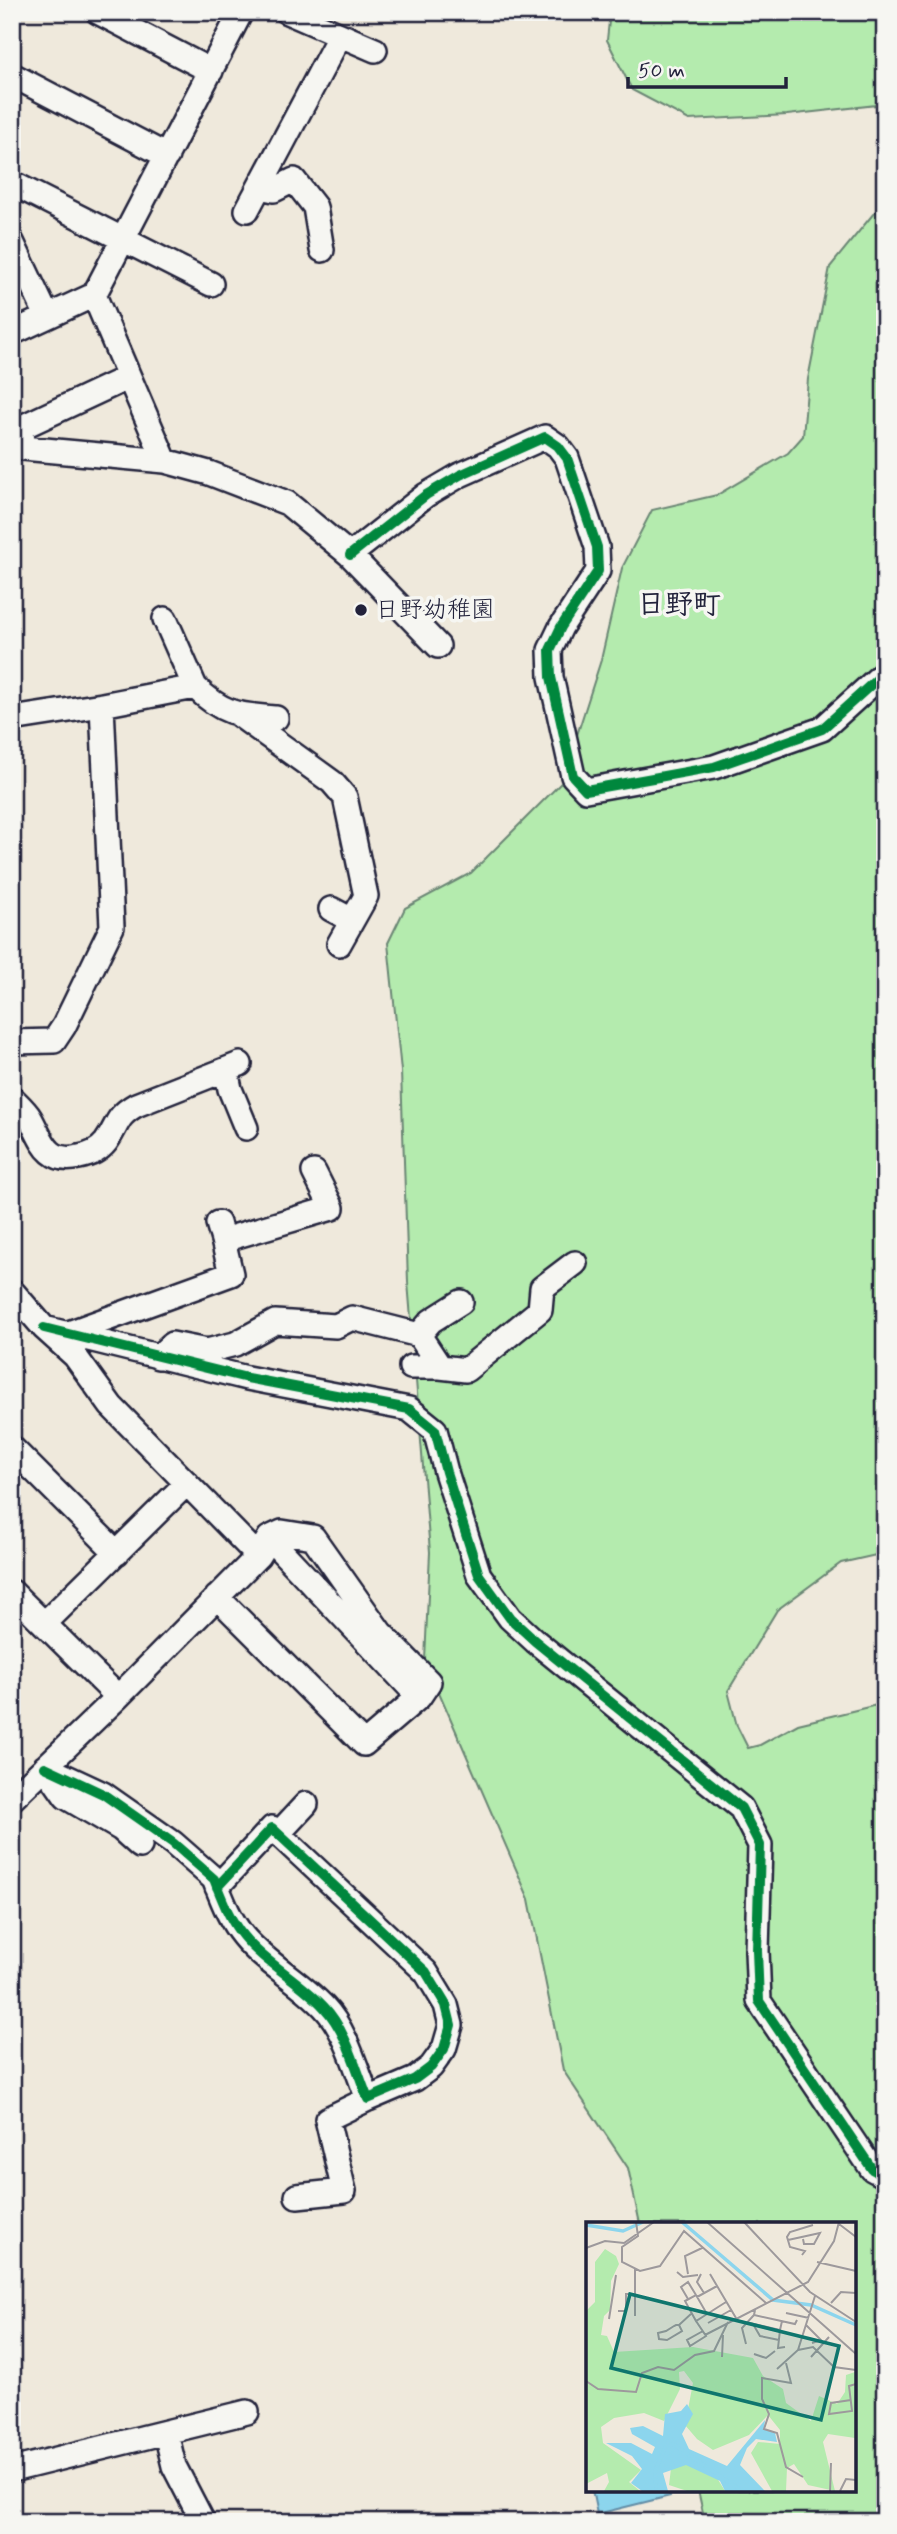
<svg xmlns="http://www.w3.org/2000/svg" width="897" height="2534" viewBox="0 0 897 2534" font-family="Mynerve,'Klee One',sans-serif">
	<rect width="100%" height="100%" fill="#efe9dc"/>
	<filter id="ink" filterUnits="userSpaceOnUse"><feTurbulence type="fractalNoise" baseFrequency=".0143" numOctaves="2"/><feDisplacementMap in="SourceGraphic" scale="14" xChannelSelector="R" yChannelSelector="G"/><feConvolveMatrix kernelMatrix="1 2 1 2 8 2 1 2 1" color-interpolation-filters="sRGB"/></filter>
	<g filter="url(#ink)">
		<path fill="#b4ebae" stroke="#6b8674" stroke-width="2" d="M610,12H885V104L787,115L689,120L632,90L607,40Z
			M885,203V1553L841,1563L777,1610L728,1691L737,1726L748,1748L760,1745L798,1724L885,1703V2522H705L698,2490H853V2224H640L628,2168L563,2070L529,1899L425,1660L430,1552L408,1282L401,1071L388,943L405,908L471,873L562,782L601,660L622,568L652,510L717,495L788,453L803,436L808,379L830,267L874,213Z"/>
		<path fill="#8cd5ed" stroke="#628da6" stroke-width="2" d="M592,2490H668L670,2496L597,2514Z"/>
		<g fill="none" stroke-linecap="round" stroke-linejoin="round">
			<defs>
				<path id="street" d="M98,12L211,71
					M287,12L375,50
					M12,75L167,156
					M12,183L211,284
					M260,187L274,190L294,180L315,207L322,250
					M247,210L340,35
					M12,242L47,316
					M12,333L94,295
					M12,447L165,461L209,473L287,503L350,555L438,646
					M23,448L22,427L129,377
					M165,461L94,295L241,12
					M350,555L426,495L460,475L545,437L558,446L567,458L597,547L598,571L561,627L550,650L551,677L573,776L586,790L714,767L822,729L885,672
					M195,687C224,715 238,715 276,718
					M239,715L332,782L345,797L366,896L339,944
					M12,719L102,705L195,687L165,619
					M331,909L352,920
					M12,1042L54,1041L64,1026L112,927L102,705
					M226,1070L230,1089L246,1128
					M12,1098C18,1104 26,1111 30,1118C42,1139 47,1165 79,1157C90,1155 99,1151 106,1142C119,1124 115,1117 136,1105L240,1064
					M218,1223L223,1240L332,1208L314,1172
					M12,1291L44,1328L75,1356L111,1406L258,1556
					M44,1328L247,1378L409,1409L435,1430L446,1472L479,1575L510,1618L535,1641L741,1808L760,1845L757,1951L759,2001L872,2169L885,2176
					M66,1334L231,1274L223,1240
					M419,1335L440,1367L466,1370L540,1310L542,1288L575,1263
					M158,1357L172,1344L207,1351L235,1344L275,1322L336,1326L352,1318L419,1335L431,1321L461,1302
					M411,1367H440
					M12,1448L117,1553
					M269,1538L282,1532L313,1537L380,1632L429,1682L419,1697
					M12,1592L118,1697L12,1799
					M44,1624L187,1483
					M118,1697L258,1556L269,1538L419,1697L364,1744L217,1597
					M45,1767L103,1794L173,1843L214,1879C222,1899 229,1919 243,1936C265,1963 300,1981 324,2007C346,2030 356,2069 368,2099L415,2079L431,2067L444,2049L451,2025L446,2005L426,1972L272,1828L217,1887
					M45,1767L66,1797L121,1829L140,1846
					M278,1834L306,1804
					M297,2196L344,2191L327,2119L368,2099
					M166,2433L174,2466L203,2522
					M12,2470L247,2412"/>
			</defs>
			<use href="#street" stroke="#22223b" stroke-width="28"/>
			<use href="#street" stroke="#f6f6f2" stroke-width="23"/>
			<defs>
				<path id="cycleway" d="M350,555L426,495L460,475L545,437L558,446L567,458L597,547L598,571L561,627L550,650L551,677L573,776L586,790L714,767L822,729L885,672
					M44,1328L247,1378L409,1409L435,1430L446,1472L479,1575L510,1618L535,1641L741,1808L760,1845L757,1951L759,2001L872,2169L885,2176
					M45,1767L103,1794L173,1843L214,1879C222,1899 229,1919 243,1936C265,1963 300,1981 324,2007C346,2030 356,2069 368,2099L415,2079L431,2067L444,2049L451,2025L446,2005L426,1972L272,1828L217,1887"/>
			</defs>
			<use href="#cycleway" stroke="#f6f6f2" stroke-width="15"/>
			<use href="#cycleway" stroke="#00873e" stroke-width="10"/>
		</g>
	</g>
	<circle fill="#22223b" stroke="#f6f6f2" stroke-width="2.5" cx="361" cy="610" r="7"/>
	<g text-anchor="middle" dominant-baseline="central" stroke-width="7" stroke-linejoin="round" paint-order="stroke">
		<g font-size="24" fill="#22223b" stroke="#f6f6f2" text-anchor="start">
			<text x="375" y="610">日野幼稚園</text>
		</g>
		<g font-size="28" font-weight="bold" fill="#22223b" stroke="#f6f6f2">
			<text x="679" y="605">日野町</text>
		</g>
	</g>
	<g transform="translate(586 2222)">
		<rect width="270" height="270" fill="#efe9dc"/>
		<path d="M19,27L30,34L33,42L25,59L24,88L18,94L15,113L21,114L28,130L107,125L167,136L177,154L197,167L200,181L225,199L233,174L251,182L259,170L260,153L269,150V216L242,212L237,220L249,269L222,263L208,242L201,246L200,269H186L165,231L172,220L194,222V208L182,193L163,213L127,228L111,217L99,203L107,161L98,149L93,150L94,167L78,199L58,191L28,196L15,205L17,221L55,248L43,260L54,269H18L23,260L21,251L0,262V89L9,80V40ZM87,230L131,256L139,269H101L83,263Z" fill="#b4ebae"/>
		<path d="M101,182L107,192L96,212L103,227L141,244L179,198L178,207L189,211L191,220L170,217L161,226L154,243L179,269H139L134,259L100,243L77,251L82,269H56L45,261L56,247L46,234L20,221H45L66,232L69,225L46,212L44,206L57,204L77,214L79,192L95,189Z" fill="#8cd5ed"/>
		<path fill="none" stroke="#8cd5ed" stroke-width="3.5" d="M96,0L187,78L225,83L270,103M0,3L37,9L57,0M70,269L69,249L80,224L87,222L156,269"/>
		<path fill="none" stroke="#9d999c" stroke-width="2" d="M50,0L52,14L36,25V40L54,49L74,44L98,9L180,81M121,0L270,132M158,0L224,70L270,100M253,2L270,15M202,18L234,11L228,22H218L217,17M0,26L19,19L38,21L68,0M216,33L219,29L204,25L201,15L204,10L227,3M231,40L270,49M91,50L97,55L112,53M102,52L99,34L116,26M115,52L111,60L118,71M124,52L150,96M111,75L131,64M102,77L95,65L102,60L110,73M245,81L255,70L270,71M169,88L168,93L209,102L211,98M32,89H40V72H49M200,91L223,96M121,92L110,73L99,79L110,99L118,94L140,80M49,94V47M23,97L30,53M110,99L120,114L104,124L101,118L117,109M122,101L145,88M164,101L194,108L196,99M167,102L174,114L193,118M93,103L96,109L81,118L73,117L72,111L80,109L88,104L90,103H93L106,91M220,103L235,118L226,121M194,108L192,126L199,125M119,113L222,60L248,19L253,0M160,122L156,106L168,93M212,128L227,125L248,145L270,148M168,132L180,136L189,129M136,135L137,113M225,135L243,115M200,141L205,161L176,156V177L183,192L178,207L191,211L200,245L217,255M191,147L212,128L229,74M0,159L12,167L50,170L56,151L72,145L88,148L109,133L128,129L142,100M265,178L245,181L243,192L266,189L263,164L270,162M244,269L245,241M254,269L260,257L270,258"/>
		<path fill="#0f766e" fill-opacity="0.15" stroke="#0f766e" stroke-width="3.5" d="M44,72L253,124L235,198L25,146Z"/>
		<rect width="270" height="270" fill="none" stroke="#22223b" stroke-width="3.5"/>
	</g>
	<rect width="897" height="2534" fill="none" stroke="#f6f6f2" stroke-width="42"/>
	<rect x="21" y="21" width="855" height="2492" fill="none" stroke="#22223b" stroke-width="2.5" filter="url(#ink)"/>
	<path d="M628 77v10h158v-10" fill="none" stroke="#22223b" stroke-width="3.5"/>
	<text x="638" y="77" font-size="21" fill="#22223b" stroke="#f6f6f2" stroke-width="5" paint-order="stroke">50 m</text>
</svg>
